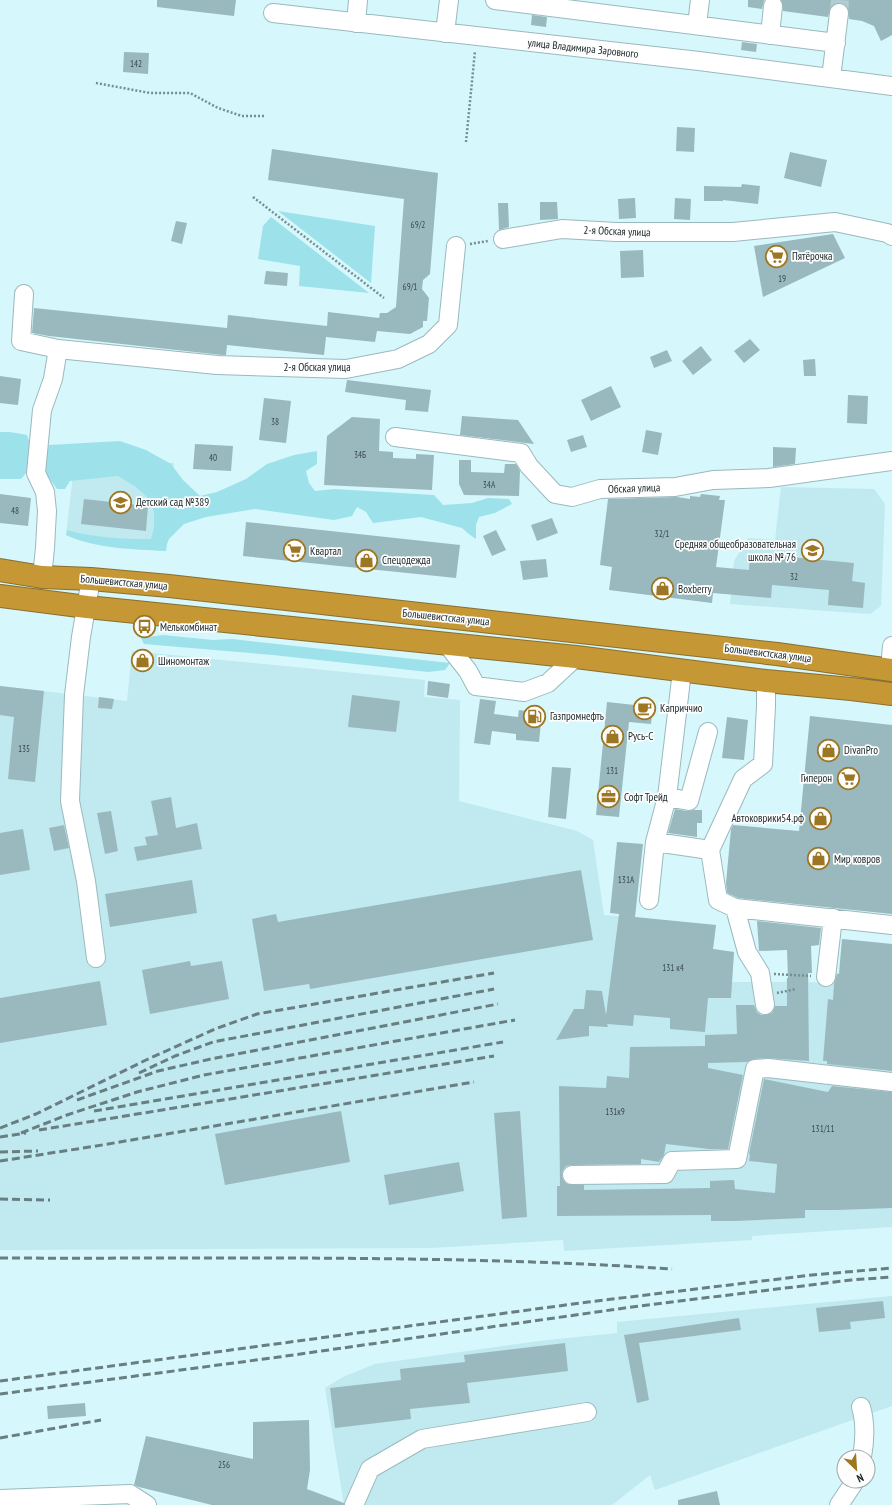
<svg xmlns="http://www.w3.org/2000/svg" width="892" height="1505" viewBox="0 0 892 1505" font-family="'PT Sans Narrow',sans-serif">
	<rect width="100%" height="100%" fill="#d6f7fb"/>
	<path fill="#c0eaef" d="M75,457L174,463L166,551L117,548L78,540L66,535Z
		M781,487L874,489L885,504L881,606L870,614L730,604L734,561L748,538L775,540Z
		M132,651L425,680L424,697L460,700L459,801L577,831L593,840L604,915L716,925L713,949L734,952L732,982H786L787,978H808L809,982L834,983V973H839L842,939L892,944V1227L752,1236V1240L564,1251L563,1240L431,1248L0,1250V686L127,701Z
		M892,1296V1406L655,1490L650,1475L612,1505H344L325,1388L343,1377L375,1364L539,1341L617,1333V1322Z"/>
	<path fill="#9de2eb" d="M278,211L375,226L371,283Z
		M271,217L369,293L299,286L300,266L258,259L263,226Z
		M0,432H10L27,435C33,453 35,465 21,479H0Z
		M120,441L146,450L171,464L183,480L200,496L217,492L246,479L267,464L294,455L317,451V464L306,471L309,483L315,491L334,489L434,495L443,505L472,503L488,498L509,499L512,504L495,513L479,517L476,525V539L470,535L462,528L421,517L373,523L366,512L357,507L352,516L334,520L255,509L206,517L184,524L169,539L167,544L166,551C133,549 97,549 66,535L67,530C95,538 122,539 151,539L154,528V512L150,500L136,487L118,476L70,481L65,489H57L43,470L44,459L49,445Z
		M163,635L213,640L232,639L450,663L445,670L428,672L273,655L144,644L141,638Z"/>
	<path fill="#9ab9be" d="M157,0H236L234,16L157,7Z
		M748,0H764L762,9L748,7Z
		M781,0H892V35L881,41L874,26L862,21L849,19L848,9L845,4L841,3H835L831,6L828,17L783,11V7Z
		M532,15L547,17L546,27L531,25Z
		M742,42L757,44L756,52L741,50Z
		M124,52L149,53L148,74L123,72Z
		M677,127L695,128L694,152L676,151Z
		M272,149L438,173L430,274L423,280L422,289L429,298L427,321H423V327L410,334L377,331L375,342L326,337L324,355L227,345L226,355H222L49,336L32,333L34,308L227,328L228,315L327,326L328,312L379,318L380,313H387L396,307L404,199L268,180Z
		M790,152L827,160L821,187L784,178Z
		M742,184L760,186L758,204L723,200V201H704V186L741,187Z
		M635,198L636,218L619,219L618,199Z
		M675,198L691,199L690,220L674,219Z
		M540,202H557L558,219L540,220Z
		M498,203H508L509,227L499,230Z
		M176,221L187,223L182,244L171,241Z
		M833,234L845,258L763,297L754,246Z
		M643,250L644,277L621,278L620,251Z
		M266,271L288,273L287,286L264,284Z
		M750,339L760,350L744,363L734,351Z
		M701,346L712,360L693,375L682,361Z
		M667,350L672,361L654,368L650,357Z
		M815,359L816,376H804L803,360Z
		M0,376L21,379L18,405L0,403Z
		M347,380L431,390L428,412L405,410L406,400L345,392Z
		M611,386L621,407L591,421L581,400Z
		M848,395L868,396L867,424L847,423Z
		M264,398L291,401L286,443L259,440Z
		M462,416L518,420L534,444L460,435Z
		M352,417L380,419L379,451L393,452V458L416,459V454L434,455L432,490L324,485L327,436Z
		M646,430L662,433L658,455L642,452Z
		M583,435L587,447L571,452L567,440Z
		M195,444L233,446L231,471L193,469Z
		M773,447L796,448L795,464L773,467Z
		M459,460H471V472L504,473L505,464H516L520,471L519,496L464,495L459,484Z
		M0,494L31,498L28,526L0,523Z
		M701,494L720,496L719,500H725L716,567L749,570L750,553L854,563L852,581L865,583L863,608L828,605L829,590L772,585L771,598L713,593L712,603L609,590L612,567L600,565L608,499L677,497L690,499V496L700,497Z
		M84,499L148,506L146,531L81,524Z
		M552,518L558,533L537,541L531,525Z
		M246,522L460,545L456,578L243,556Z
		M496,530L506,550L492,556L483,536Z
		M546,559L548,577L523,580L520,561Z
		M428,681L450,684L448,698L427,695Z
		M0,686L44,691L35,782L8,779L14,717L0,715Z
		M352,695L400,701L396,732L348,727Z
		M99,697L114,699L112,709L98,708Z
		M480,699L496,701L494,714L518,717L519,710L542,713L539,742L516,740V734L492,731L490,745L474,743Z
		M607,702L653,707L651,724L629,722L619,817L596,815Z
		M810,716L892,725V914L738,898L727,893L726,883L731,829L733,825L799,831Z
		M727,717L748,720L744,760L722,758Z
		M552,767L571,768L566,819L548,817Z
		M171,797L176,828L197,823L202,849L137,861L134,847L147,845L145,837L158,835L151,801Z
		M675,809L687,811L694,810H702V823H697V837L668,833Z
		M111,811L118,851L105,854L97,813Z
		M64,825L69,848L54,851L49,828Z
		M23,829L30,870L0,875V833Z
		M617,842L643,844L635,917L716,925L713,949L734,952L731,998H708L705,1032L670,1029V1018L634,1015L633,1026L607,1024L608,1027L589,1026V1036L556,1040L574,1009H584L586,990L602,991L606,1015L619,914L610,913Z
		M581,870L593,940L310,989L309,984L264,991L252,919L276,914L278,922Z
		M192,880L197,913L110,927L105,894Z
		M757,921L821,928L819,945L811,946L812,973H808L809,1061L767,1058L754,1059L747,1062L708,1063V1068L743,1075L728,1149H709L666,1144L664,1155L659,1162L641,1159V1164L572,1165L566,1166L563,1170L562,1175L563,1180L567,1184L584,1185V1190L710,1188V1181L734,1180L735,1189L775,1193L777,1164L749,1161L750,1155L749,1154L764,1079L828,1092L832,1086L892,1092V1208L837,1210H805V1218L735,1221H711V1215L557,1216V1186H560L559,1086L606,1088L607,1076L629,1078L630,1047L705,1046V1035L737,1034L736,1005H754L757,1012L761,1015H766L772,1013L775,1006H787V978H788L787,950L759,951Z
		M842,939L892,944V1071L827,1064V1061H823L828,999L833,1000L834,984L837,974H839Z
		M190,961L191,966L222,961L229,999L150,1014L142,970Z
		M100,981L107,1025L0,1043V998Z
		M341,1111L350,1162L225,1185L215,1134Z
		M520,1111L527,1217L502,1219L494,1113Z
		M459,1162L464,1191L389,1205L384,1175Z
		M883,1301L885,1318L850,1322L851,1329L819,1332L816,1308Z
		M739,1318L741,1330L639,1343L649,1400L637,1403L624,1335Z
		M565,1343L568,1371L467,1383L470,1403L410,1409L411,1419L335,1428L330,1388L401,1380L400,1369L465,1362L464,1355Z
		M85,1403L86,1416L48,1419L47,1406Z
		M309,1420L310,1470L307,1489L344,1503V1505H212L139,1487L134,1485L146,1436L253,1459V1422Z
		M717,1491L720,1505H678V1500Z"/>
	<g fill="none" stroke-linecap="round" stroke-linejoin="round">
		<path stroke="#b0cdd0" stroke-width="18" stroke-dasharray="18 9" stroke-linecap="butt" d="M839,13L840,0"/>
		<defs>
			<path id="minor" d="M495,0L836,43
				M273,13L699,61L892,86
				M356,23L358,0
				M697,25L700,0
				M445,33L449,0
				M770,35L773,6
				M831,78L839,13
				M503,239L562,229L616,232H733L835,222L887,233L892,236
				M24,294L21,341L58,349
				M395,437L521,453L529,466L555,494L572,497L600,489L675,487L713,480L769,478L892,461
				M42,577L45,548L47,511L45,492L36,473L42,410L53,379L58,349L217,365L346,369L398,359L429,344L448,325L456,246
				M91,579L81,637L74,695L70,801L86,881L96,958
				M446,643L468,671L476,686L524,692L548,683L576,657
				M890,669L892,646
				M667,797L689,801L708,732
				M655,842L667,797L682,671
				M710,850L743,779L763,764L766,706V681
				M649,900L655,842L710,850L718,900L735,908L892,925
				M735,908L747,952L760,973L765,1005
				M826,977L833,918
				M572,1175L665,1174L672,1161L737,1159L755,1069L768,1068L892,1082
				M861,1407C866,1424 865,1440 862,1457
				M0,1499L130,1494L147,1505
				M354,1505L370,1469L422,1439L587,1412
				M839,1505L855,1481"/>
			<path id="highway" d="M0,570L42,577L91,579L169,586L777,654L892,670
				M0,596L87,607L576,657L766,681L851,689L892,694"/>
		</defs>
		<use href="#minor" stroke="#9ab9be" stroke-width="20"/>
		<use href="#highway" stroke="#896f30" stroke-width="24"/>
		<path stroke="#778e91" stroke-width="2.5" stroke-dasharray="2 2" stroke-linecap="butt" d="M96,83L150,93H190L218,108L242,116H265
			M466,142L475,51
			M253,197L384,298
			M470,244L488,241
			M774,974L811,976
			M777,993L796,989"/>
		<use href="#minor" stroke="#fff" stroke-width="18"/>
		<use href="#highway" stroke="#c69735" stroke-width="22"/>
		<path stroke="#697e81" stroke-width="3" stroke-dasharray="8 4" stroke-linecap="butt" d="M139,1073L175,1056L213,1042L494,989
			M77,1100L158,1071L211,1059L498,1004
			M94,1111L503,1042
			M0,1128L36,1114L146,1060L215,1029L257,1014L494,973
			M39,1130L494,1056
			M21,1133L67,1115L137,1092L204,1075L515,1020
			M0,1137L26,1133
			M0,1152L38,1151
			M0,1161L96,1146L474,1082
			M0,1199L50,1200
			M0,1258C224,1259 448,1254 672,1269
			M0,1381L588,1302L812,1275L892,1268
			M0,1394L279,1357L639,1306L851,1280L892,1277
			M0,1438L101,1420"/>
	</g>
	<defs>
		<symbol id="supermarket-ring" viewBox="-11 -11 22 22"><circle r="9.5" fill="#fdfdfd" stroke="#9d7623" stroke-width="1.5"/><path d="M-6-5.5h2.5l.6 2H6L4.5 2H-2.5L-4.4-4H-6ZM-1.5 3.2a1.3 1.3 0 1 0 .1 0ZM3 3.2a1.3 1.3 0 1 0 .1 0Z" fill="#9d7623"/></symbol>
		<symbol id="school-ring" viewBox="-11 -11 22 22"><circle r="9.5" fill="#fdfdfd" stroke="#9d7623" stroke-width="1.5"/><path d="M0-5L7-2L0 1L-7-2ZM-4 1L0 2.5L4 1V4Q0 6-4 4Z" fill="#9d7623"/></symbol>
		<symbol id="shop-ring" viewBox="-11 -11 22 22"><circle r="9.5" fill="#fdfdfd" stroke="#9d7623" stroke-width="1.5"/><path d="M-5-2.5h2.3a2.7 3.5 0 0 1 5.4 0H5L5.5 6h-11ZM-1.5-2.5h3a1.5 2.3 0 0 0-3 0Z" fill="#9d7623"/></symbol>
		<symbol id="bus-ring" viewBox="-11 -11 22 22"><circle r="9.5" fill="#fdfdfd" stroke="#9d7623" stroke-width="1.5"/><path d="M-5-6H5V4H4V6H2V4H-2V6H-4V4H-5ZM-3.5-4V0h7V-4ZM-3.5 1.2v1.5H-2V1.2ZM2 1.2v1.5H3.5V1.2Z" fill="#9d7623"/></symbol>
		<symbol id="cafe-ring" viewBox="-11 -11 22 22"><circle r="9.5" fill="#fdfdfd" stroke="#9d7623" stroke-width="1.5"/><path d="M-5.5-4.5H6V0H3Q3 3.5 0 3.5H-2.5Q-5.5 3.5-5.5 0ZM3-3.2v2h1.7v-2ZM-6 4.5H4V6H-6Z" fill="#9d7623"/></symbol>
		<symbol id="fuel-ring" viewBox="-11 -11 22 22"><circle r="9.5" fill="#fdfdfd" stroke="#9d7623" stroke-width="1.5"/><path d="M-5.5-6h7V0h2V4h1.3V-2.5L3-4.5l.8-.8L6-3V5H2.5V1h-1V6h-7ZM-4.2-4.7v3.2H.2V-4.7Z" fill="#9d7623"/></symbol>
		<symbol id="office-ring" viewBox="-11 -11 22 22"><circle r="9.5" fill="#fdfdfd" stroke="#9d7623" stroke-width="1.5"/><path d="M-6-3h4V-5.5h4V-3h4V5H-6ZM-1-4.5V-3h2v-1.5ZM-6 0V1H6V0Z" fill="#9d7623"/></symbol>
	</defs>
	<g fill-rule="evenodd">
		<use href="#supermarket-ring" x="764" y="244" width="25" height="25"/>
		<use href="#school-ring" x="108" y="490" width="25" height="25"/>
		<use href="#school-ring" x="800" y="538" width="25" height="25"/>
		<use href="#supermarket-ring" x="282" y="538" width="25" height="25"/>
		<use href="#shop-ring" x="354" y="548" width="25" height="25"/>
		<use href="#shop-ring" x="650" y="576" width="25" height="25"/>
		<use href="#bus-ring" x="132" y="614" width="25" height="25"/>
		<use href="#shop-ring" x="130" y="648" width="25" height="25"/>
		<use href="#cafe-ring" x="632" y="696" width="25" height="25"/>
		<use href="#fuel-ring" x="522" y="704" width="25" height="25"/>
		<use href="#shop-ring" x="600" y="724" width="25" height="25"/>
		<use href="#shop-ring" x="816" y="738" width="25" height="25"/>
		<use href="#supermarket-ring" x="836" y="766" width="25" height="25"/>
		<use href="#office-ring" x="596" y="784" width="25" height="25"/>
		<use href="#shop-ring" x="808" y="806" width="25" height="25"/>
		<use href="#shop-ring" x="806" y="846" width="25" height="25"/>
	</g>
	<g text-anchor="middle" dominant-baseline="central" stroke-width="3.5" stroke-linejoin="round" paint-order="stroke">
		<g font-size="9" fill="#38494c">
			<text x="136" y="63">142</text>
			<text x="418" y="224">69/2</text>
			<text x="782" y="278">19</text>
			<text x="410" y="286">69/1</text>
			<text x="275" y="421">38</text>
			<text x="360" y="454">34Б</text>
			<text x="213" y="457">40</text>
			<text x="489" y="484">34А</text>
			<text x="15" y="510">48</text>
			<text x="662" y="533">32/1</text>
			<text x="794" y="576">32</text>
			<text x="24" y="748">135</text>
			<text x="612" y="770">131</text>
			<text x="626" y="879">131А</text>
			<text x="673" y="967">131 к4</text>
			<text x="615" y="1111">131к9</text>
			<text x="823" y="1128">131/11</text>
			<text x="224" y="1464">256</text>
		</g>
		<g font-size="11" fill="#182426" stroke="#fdfdfd">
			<text transform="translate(583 48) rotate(6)">улица Владимира Заровного</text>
			<text transform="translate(617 231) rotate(2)">2-я Обская улица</text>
			<text x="317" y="367">2-я Обская улица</text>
			<text transform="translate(634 488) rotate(-2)">Обская улица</text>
			<text transform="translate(124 582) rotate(5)">Большевистская улица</text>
			<text transform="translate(446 617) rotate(6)">Большевистская улица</text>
			<text transform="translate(768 653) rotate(7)">Большевистская улица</text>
		</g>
		<g font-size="11" fill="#182426" stroke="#fdfdfd" text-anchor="start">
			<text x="792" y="256">Пятёрочка</text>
			<text x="136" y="502">Детский сад №389</text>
			<text x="796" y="544" text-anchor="end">Средняя общеобразовательная<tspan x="796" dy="13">школа № 76</tspan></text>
			<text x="310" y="551">Квартал</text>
			<text x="382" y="560">Спецодежда</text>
			<text x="678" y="589">Boxberry</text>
			<text x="160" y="627">Мелькомбинат</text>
			<text x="158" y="661">Шиномонтаж</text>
			<text x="660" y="708">Каприччио</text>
			<text x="550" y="716">Газпромнефть</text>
			<text x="628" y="736">Русь-С</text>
			<text x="844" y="750">DivanPro</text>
			<text x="832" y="778" text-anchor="end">Гиперон</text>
			<text x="624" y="797">Софт Трейд</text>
			<text x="804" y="818" text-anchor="end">Автоковрики54.рф</text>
			<text x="834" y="859">Мир ковров</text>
		</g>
	</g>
	<g transform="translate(856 1469) rotate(155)"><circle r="19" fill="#fdfdfd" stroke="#a1a6a7"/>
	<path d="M0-3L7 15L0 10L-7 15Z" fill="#9d7623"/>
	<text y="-6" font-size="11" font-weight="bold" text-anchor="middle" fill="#182426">N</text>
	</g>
</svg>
